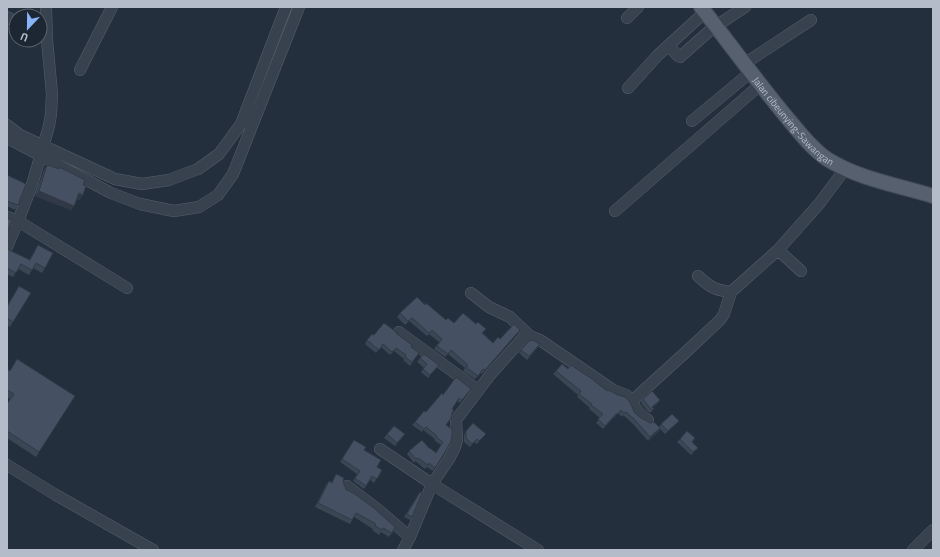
<svg xmlns="http://www.w3.org/2000/svg" width="940" height="557" viewBox="0 0 940 557" font-family="'Titillium Web',sans-serif">
	<rect width="100%" height="100%" fill="#242f3e"/>
	<g fill="none" stroke-linecap="round" stroke-linejoin="round">
		<defs>
			<path id="minor" d="M7,17L16,22
				M627,18L638,7
				M716,26L745,7
				M669,46L678,56L680,57L715,26
				M744,64L811,20
				M80,70L112,7
				M628,88L658,55L705,12
				M692,121L751,72
				M7,125L20,135L115,179L142,184L169,180L198,169L219,154L241,124L286,7
				M7,137L11,140L111,193L140,204L174,211L199,207L218,195L233,174L299,7
				M615,211L760,85
				M7,217L18,221L127,288
				M7,247L18,221L32,185L49,126L51,114L52,94L47,40L46,7
				M778,250L801,271
				M698,276C710,287 714,290 731,292
				M471,293L489,307L510,317L530,336
				M399,332L478,390
				M632,401C635,409 641,416 648,420
				M380,449L432,484L538,550
				M7,465L56,495L153,550
				M347,486L376,508L410,537
				M403,550L410,537L432,484L449,459L455,447L457,440L456,420L490,375L523,338L530,336L540,340L613,390L626,395L632,401L687,351L720,320L724,314L731,292L778,250L819,204L845,169
				M913,550L933,530"/>
			<g id="major">
				<path id="s1" d="M701,7C730,44 758,83 789,120C800,133 812,149 827,159C859,179 897,185 933,196"/>
			</g>
		</defs>
		<use href="#minor" stroke="#565f6c" stroke-width="12"/>
		<use href="#major" stroke="#414a57" stroke-width="16"/>
		<use href="#minor" stroke="#38414e" stroke-width="11"/>
		<use href="#major" stroke="#56606e" stroke-width="14"/>
	</g>
	<path fill="#3b4654" d="M47,165L58,169L59,167L83,185V195L79,200L77,199L74,206L71,210L35,196L44,170Z
		M7,175L18,205L15,210L7,206Z
		M38,245L45,268L42,273L33,268L29,275L18,269L13,277L7,274V249L29,260Z
		M19,286L13,322L10,327L7,325V306Z
		M425,305L446,320L483,333L493,343L520,330L482,374L481,373L475,379L463,371L465,368L448,354L445,357L434,349L439,342L429,334L427,336L409,321L405,325L397,317L400,313Z
		M397,334L411,347L419,353L410,366L403,360L404,359L394,351L390,355L381,347L376,353L365,344L367,340L374,335Z
		M538,347L527,360L519,353L521,350Z
		M420,358L436,368L428,378L421,372L424,368L417,362Z
		M7,369L9,371L75,396L36,457L7,438V404L10,399L7,397Z
		M568,369L607,391L635,413L641,418L650,423L659,427L661,424L679,421L676,424L665,434L660,429L658,432L648,441L633,424L623,415L622,417L618,413L614,418V417L603,429L596,423L600,418L589,409L590,408L577,397L578,395L553,374L556,371Z
		M471,389L460,403L457,401L452,409V413L446,425L445,452L433,471L427,467L425,469L415,461L414,463L407,454L409,451L429,448L436,452L441,445L434,440L435,439L423,430L422,432L412,425L415,422L426,412L443,395Z
		M643,399L660,400L658,403L652,408L654,409L650,413L647,411L641,403Z
		M466,431L486,434L477,444L474,442L470,447L464,442V435Z
		M387,434H405L395,446L384,438Z
		M680,439L692,442L698,448L691,455L677,442Z
		M354,440L364,450L377,467L382,470L374,483L370,480L364,489L353,481L357,474L340,462Z
		M336,474L343,481L345,489L392,533L389,537L381,532L379,535L372,530L373,529L354,517L350,524L315,507L326,485L329,481L332,482Z
		M418,495L412,517L410,520L404,517Z"/>
	<path fill="#303945" d="M39,191L74,206L71,210L35,196Z
		M79,193L83,195L79,200L76,198Z
		M520,330L517,334L482,374L485,370Z
		M660,400L658,403L651,409L652,407Z
		M660,428L658,432L648,441L650,437Z"/>
	<path fill="#455162" stroke="#303945" d="M47,165L59,169V167L85,180L83,185L86,186L83,195L79,193L74,206L39,191Z
		M7,175L26,184L18,205L7,201Z
		M7,218L12,220L7,232Z
		M38,245L53,253L45,268L36,263L32,270L21,264L16,273L7,268V249L30,260Z
		M19,286L31,293L13,322L7,318V307Z
		M417,297L425,305L426,303L446,320L448,318L454,323L463,313L476,324L478,322L486,329L482,333L493,343L498,337L500,339L514,324L520,330L485,370L483,369L478,376L466,367L468,365L451,350L448,354L437,346L442,339L432,330L429,333L412,318L408,321L400,313Z
		M384,323L395,331L397,334L412,345L411,347L419,353L412,362L405,357L406,355L396,348L392,352L383,344L379,350L367,340L372,334L374,335Z
		M532,340L540,344L529,356L521,350L529,341Z
		M424,354L439,365L430,375L423,369L427,364L420,358Z
		M17,359L75,396L39,452L7,431V404L14,394L7,390V369L10,371Z
		M562,364L568,369L571,365L592,379L607,391L608,390L618,395L625,397L629,401L635,413L641,418L650,423L654,422L660,428L650,437L635,420L626,412L624,413L621,410L617,414H616L605,426L598,419L603,414L591,405L592,404L579,394L581,391L556,371Z
		M456,377L471,389L462,400L459,398L452,409L454,410L452,413L451,418L446,425L452,429V436L451,441L445,452L435,468L429,463L428,465L418,458L416,459L409,451L422,440L429,448H430L436,453L443,442L436,437L437,436L426,427L424,429L415,422L424,411L426,412L442,393L443,395Z
		M652,391L660,400L652,407L654,409L653,410L650,408L643,399Z
		M672,414L679,421L668,431L661,424Z
		M473,423L486,434L479,441L477,439L472,444L466,438V431Z
		M394,426L405,434L397,443L387,434Z
		M687,431L695,438L692,442L698,448L693,452L680,439Z
		M354,440L366,447L364,450L381,460L377,467L382,470L377,479L372,476L366,486L355,478L360,471L342,459Z
		M336,474L344,478L343,481L344,485L346,488L345,489L355,494L375,509L395,527L392,533L383,528L382,530L375,526L376,524L356,513L352,520L318,503L329,481L332,483Z
		M420,492L422,493L412,517L407,514Z"/>
	<g text-anchor="middle" dominant-baseline="central" stroke-width="3" stroke-linejoin="round" paint-order="stroke">
		<g font-size="10" fill="#b4bcc9" stroke="#1d2633">
			<text stroke="none"><textPath href="#s1" startOffset="147">Jalan cibeunying-Sawangan</textPath></text>
		</g>
	</g>
	<rect width="940" height="557" fill="none" stroke="#b4bcc9" stroke-width="16"/>
	<g transform="translate(28 28) rotate(202)"><circle r="19" fill="#1d2633" stroke="#59626f"/>
	<path d="M0-3L7 15L0 10L-7 15Z" fill="#8ab4f8"/>
	<text y="-6" font-size="11" font-weight="bold" text-anchor="middle" fill="#b4bcc9">U</text>
	</g>
</svg>
